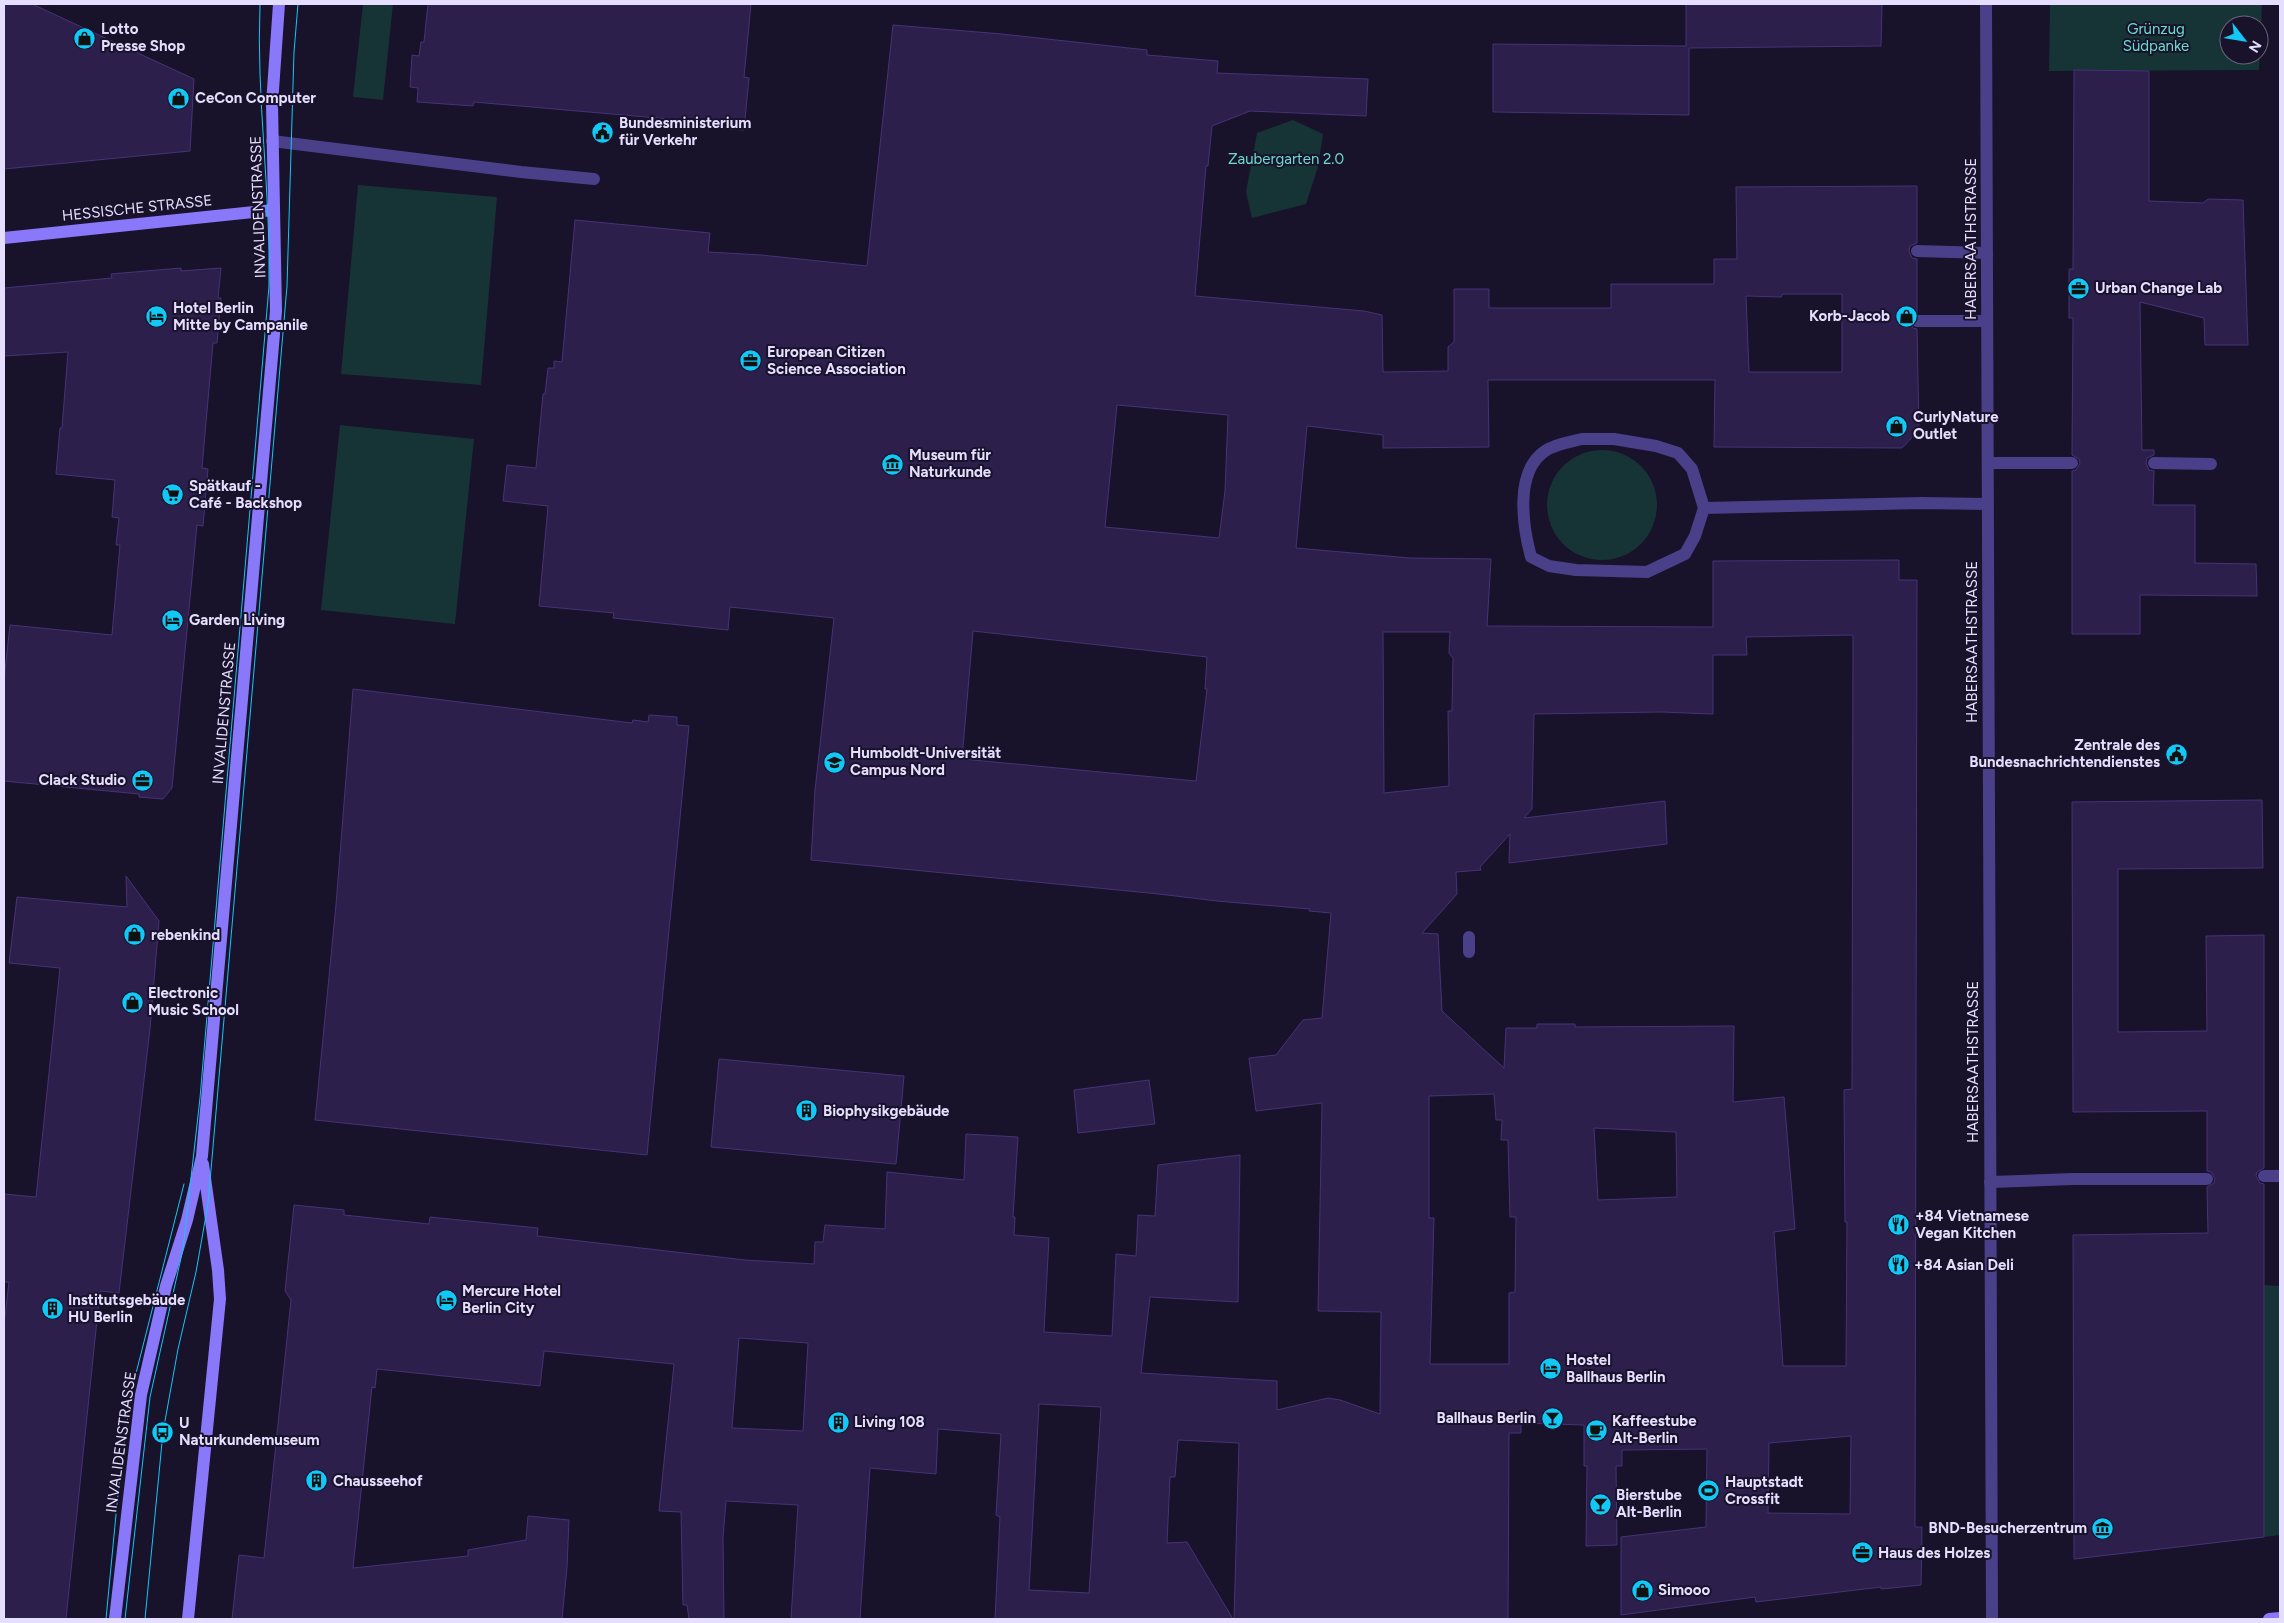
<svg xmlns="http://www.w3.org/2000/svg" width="2284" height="1623" viewBox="0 0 2284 1623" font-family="Figtree,sans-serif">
	<rect width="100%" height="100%" fill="#19122b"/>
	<path fill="#163335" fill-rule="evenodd" d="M363,4H393L383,100L353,97Z
		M2050,4H2262L2259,70L2049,71ZM2229,25H2259V55H2229Z
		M1293,120L1323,134L1318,167L1306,204L1252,218L1246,192L1257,133Z
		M358,185L497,197L481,385L341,374Z
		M340,425L474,439L455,624L321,610Z
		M1547 505a55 55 0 1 1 110 0a55 55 0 1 1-110 0Z
		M2264,1285L2280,1286V1535L2264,1537Z"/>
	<path fill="#2d1f4c" stroke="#473277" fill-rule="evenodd" d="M4,4H32L194,79L190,151L4,169Z
		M428,4H751L744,77L749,78L744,130L704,127L692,125V121L474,102L473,106L417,102L418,88L410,87L412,55L419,56L421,42H424Z
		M1686,4H1882L1881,46L1689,48V115L1493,112V44L1686,46Z
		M893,25L1002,34L1147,50V55L1218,61L1217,73L1368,79L1366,116L1250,111L1212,126L1208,166H1206L1195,296L1364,311L1382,315L1383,372L1448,371V347L1454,342V289H1489V308H1611V284H1714V259H1737L1736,187L1917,186V243L1910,246L1909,251L1912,258L1917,259V313L1910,317L1909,321L1913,328L1917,329L1919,430L1902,448L1714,447L1715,380H1488L1489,447L1383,448V435L1307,426L1296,548L1410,558L1491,559L1487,626L1713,627V561L1899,560V580H1917L1915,1527H1922L1921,1585L1881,1589V1587L1756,1602L1755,1597L1621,1615V1537L1706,1527L1707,1449L1622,1450V1466H1616L1617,1545L1586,1546L1587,1466H1584V1425L1521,1423V1433H1509L1508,1619H1234L1239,1443L1178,1440L1175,1477H1170L1167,1543L1187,1542L1233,1619H995L1000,1517L996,1515L1001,1434L938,1429L936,1474L870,1468L860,1619H791L798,1505L726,1501L723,1538L724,1619H689L687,1605H683L681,1512L659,1511L674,1364L544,1351L540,1386L377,1369L375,1388L372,1387L353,1568L468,1556V1550L526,1540L528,1516L569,1520L567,1567L562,1619H232L239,1555L264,1558L291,1300L285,1291L294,1205L344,1210V1215L429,1224L430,1217L538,1228L537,1236L745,1260L814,1264L815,1242H823L825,1225L885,1229L887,1172L964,1180L966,1134L1018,1137L1013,1217H1015L1014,1235L1049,1238L1044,1332L1112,1336L1116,1254L1136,1256L1138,1215L1155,1216L1158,1165L1240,1155L1238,1302L1150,1297L1141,1373L1277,1381V1410L1328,1398L1340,1400L1380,1414L1381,1312L1318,1311L1322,1103L1256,1111L1249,1058L1276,1055L1303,1020L1322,1018L1331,913L1309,911L1310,909L1217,901L1159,894L811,860L815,790L834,618L730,607L728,630L613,618L614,613L539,606L548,506L503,501L507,465L536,468L543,394H545L548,368H554V361L562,362L575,220L710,233L708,252L761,255L867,266ZM1783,294H1842V372H1749L1746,296L1781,297ZM1117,405L1228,415L1225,491L1219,538L1105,527ZM973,631L1207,657L1205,689H1207L1196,781L962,759ZM1383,632H1450L1449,653L1453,658L1452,711H1448L1449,786L1384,793ZM1853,635L1852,1089L1844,1090L1845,1222H1847L1846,1366H1783L1774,1232L1795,1229L1784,1097L1733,1102L1734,1026L1575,1027V1024H1537V1028H1506L1504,1068L1442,1011L1438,934L1422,933L1457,894L1456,872L1481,870L1480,867L1510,834L1509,863L1667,844L1665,801L1524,818L1532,809L1534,714L1661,712L1713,714V655H1747L1746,637ZM1494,1094L1496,1120H1502L1501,1140H1508L1510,1217H1516L1515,1292L1509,1293V1364H1430L1434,1218H1429V1096ZM1594,1128L1676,1132L1677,1197L1598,1200ZM739,1338L808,1343L803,1431L732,1428ZM1039,1404L1101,1407L1089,1593L1029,1590ZM1851,1436L1850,1514L1768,1513L1769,1443Z
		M2074,70L2149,71V201L2203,203L2208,199L2243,200L2248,345H2205L2204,318L2140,302L2142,450H2154V455L2147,458L2146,463L2149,470L2154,471L2153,505H2195V563L2256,564L2257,596L2140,595V634H2072V471L2076,470L2080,463L2079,459L2072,455L2073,318H2069V269H2073Z
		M181,268V271L221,268L218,298H221L217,343H213L202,468L208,469L203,526L197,525L172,788L163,799L139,797V794L4,781V680L10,625L112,635L120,545H116L119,518L112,517L115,480L56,474L60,428H62L68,352L4,356V288L112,278L111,274Z
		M353,689L632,723L633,720L648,722L649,715L677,717V725L689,726L647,1155L315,1120L336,905Z
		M2262,800L2263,868L2118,869V1032L2207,1031L2206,936L2264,935V1168L2257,1172L2256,1176L2260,1183L2264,1184V1537L2074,1559L2073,1235L2208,1233L2207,1187L2214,1183L2215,1179L2211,1172L2207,1171V1111L2073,1112L2072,802Z
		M126,876L159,921L150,1029L119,1293L100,1291L66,1619H4V1325L9,1282H4V1194L36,1197L60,968L9,963L17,897L127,907Z
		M719,1059L904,1076L896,1164L711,1147Z
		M1149,1080L1155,1124L1078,1133L1074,1090Z"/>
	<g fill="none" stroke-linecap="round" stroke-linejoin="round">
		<path stroke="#4a3f89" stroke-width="12" d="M272,141L521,172L594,179
			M1917,251L1987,253
			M1917,321H1987
			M1988,463H2072
			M2154,463L2211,464
			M1469,937V952
			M2264,1176H2280
			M1990,1182L2073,1179H2207"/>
		<path stroke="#4a3f89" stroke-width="12" d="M1986,4L1992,1619
			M1582,439H1614L1656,446L1678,453L1692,469L1704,508L1695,536L1685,554L1647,572L1576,570L1549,566L1531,557C1523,527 1514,472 1545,451C1555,444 1570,442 1582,439Z
			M1704,508L1922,503L1987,504"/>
		<path stroke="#8978fa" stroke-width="12" d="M4,238L273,210
			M115,1619L141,1395L166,1286L187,1220L202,1156L276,311L272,104L279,4
			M188,1619L220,1299L218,1270L203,1164
			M2269,1619L2280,1618"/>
		<path stroke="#11c8f7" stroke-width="1" d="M106,1619L120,1473L131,1393L184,1184
			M125,1619L150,1397L183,1249L200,1098L269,286C271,191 256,98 260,4
			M145,1619L163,1432L178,1349L196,1272L208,1204L213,1147L287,286L294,52L298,4"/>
	</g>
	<defs>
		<symbol id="shop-disc" viewBox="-11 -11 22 22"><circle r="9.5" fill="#11c8f7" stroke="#19122b"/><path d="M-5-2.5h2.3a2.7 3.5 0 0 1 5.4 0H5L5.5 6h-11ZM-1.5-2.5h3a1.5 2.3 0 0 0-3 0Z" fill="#111"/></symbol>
		<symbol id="civic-disc" viewBox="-11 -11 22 22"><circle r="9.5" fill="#11c8f7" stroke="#19122b"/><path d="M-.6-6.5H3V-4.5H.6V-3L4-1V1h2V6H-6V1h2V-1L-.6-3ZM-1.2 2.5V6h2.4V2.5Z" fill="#111"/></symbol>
		<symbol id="office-disc" viewBox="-11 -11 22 22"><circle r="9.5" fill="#11c8f7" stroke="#19122b"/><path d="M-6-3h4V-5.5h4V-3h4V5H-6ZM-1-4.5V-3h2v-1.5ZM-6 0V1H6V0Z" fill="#111"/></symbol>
		<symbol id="hotel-disc" viewBox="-11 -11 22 22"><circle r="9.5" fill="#11c8f7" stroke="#19122b"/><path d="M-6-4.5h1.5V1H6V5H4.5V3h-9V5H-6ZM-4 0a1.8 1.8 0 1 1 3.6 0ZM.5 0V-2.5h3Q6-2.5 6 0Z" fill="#111"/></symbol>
		<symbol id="museum-disc" viewBox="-11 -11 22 22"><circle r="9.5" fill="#11c8f7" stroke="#19122b"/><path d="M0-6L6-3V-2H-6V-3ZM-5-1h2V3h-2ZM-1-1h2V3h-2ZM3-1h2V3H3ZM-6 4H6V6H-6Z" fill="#111"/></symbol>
		<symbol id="supermarket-disc" viewBox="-11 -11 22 22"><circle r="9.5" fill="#11c8f7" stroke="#19122b"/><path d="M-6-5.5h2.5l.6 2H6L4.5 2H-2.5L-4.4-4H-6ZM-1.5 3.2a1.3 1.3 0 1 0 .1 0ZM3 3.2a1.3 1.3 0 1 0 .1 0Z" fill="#111"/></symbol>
		<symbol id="university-disc" viewBox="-11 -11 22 22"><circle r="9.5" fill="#11c8f7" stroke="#19122b"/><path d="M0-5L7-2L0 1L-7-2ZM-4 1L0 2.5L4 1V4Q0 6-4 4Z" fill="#111"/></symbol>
		<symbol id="building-disc" viewBox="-11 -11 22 22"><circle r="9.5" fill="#11c8f7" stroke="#19122b"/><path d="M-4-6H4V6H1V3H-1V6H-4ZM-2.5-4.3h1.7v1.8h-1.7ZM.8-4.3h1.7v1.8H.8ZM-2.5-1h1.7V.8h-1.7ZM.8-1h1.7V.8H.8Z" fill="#111"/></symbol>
		<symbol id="restaurant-disc" viewBox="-11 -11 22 22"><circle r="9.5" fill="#11c8f7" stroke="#19122b"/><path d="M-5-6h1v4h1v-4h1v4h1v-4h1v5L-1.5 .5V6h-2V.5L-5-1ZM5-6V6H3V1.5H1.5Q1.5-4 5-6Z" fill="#111"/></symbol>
		<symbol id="bar-disc" viewBox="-11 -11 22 22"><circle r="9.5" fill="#11c8f7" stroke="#19122b"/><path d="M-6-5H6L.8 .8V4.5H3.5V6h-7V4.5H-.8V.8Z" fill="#111"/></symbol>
		<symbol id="cafe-disc" viewBox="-11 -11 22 22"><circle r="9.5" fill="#11c8f7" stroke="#19122b"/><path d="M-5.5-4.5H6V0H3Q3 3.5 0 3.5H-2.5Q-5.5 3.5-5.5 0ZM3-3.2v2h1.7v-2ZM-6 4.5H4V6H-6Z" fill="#111"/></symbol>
		<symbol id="bus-disc" viewBox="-11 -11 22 22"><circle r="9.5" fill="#11c8f7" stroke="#19122b"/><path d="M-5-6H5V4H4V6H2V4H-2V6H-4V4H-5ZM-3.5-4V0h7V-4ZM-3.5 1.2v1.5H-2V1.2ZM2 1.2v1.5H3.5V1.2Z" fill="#111"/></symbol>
		<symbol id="stadium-disc" viewBox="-11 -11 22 22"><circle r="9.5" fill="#11c8f7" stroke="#19122b"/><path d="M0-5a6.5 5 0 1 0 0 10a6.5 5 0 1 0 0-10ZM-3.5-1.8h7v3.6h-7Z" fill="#111"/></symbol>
	</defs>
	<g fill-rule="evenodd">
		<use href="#shop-disc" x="72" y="26" width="25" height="25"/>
		<use href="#shop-disc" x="166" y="86" width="25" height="25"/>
		<use href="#civic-disc" x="590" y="120" width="25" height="25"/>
		<use href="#office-disc" x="2066" y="276" width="25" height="25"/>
		<use href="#shop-disc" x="1894" y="304" width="25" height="25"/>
		<use href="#hotel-disc" x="144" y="304" width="25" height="25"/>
		<use href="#office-disc" x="738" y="348" width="25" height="25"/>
		<use href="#shop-disc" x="1884" y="414" width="25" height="25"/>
		<use href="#museum-disc" x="880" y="452" width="25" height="25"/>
		<use href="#supermarket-disc" x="160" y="482" width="25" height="25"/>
		<use href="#hotel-disc" x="160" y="608" width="25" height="25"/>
		<use href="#civic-disc" x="2164" y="742" width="25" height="25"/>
		<use href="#university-disc" x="822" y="750" width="25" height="25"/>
		<use href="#office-disc" x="130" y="768" width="25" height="25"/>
		<use href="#shop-disc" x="122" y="922" width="25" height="25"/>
		<use href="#shop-disc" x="120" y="990" width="25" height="25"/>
		<use href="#building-disc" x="794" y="1098" width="25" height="25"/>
		<use href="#restaurant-disc" x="1886" y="1212" width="25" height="25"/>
		<use href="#restaurant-disc" x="1886" y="1252" width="25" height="25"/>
		<use href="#hotel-disc" x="434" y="1288" width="25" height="25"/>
		<use href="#building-disc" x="40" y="1296" width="25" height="25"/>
		<use href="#hotel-disc" x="1538" y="1356" width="25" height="25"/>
		<use href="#bar-disc" x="1540" y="1406" width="25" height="25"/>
		<use href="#building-disc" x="826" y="1410" width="25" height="25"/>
		<use href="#cafe-disc" x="1584" y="1418" width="25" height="25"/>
		<use href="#bus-disc" x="150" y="1420" width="25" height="25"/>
		<use href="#building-disc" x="304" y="1468" width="25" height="25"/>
		<use href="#stadium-disc" x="1696" y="1478" width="25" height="25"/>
		<use href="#bar-disc" x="1588" y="1492" width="25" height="25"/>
		<use href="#museum-disc" x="2090" y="1516" width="25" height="25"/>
		<use href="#office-disc" x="1850" y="1540" width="25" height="25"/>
		<use href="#shop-disc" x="1630" y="1578" width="25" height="25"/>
	</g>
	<g text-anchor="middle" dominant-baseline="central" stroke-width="4" stroke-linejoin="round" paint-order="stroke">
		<g font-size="15" font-weight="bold" fill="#e5defe" stroke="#19122b" text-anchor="start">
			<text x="101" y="29">Lotto<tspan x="101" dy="17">Presse Shop</tspan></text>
			<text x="195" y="98">CeCon Computer</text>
			<text x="619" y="123">Bundesministerium<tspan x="619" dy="17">für Verkehr</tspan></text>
			<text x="2095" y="288">Urban Change Lab</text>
			<text x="173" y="308">Hotel Berlin<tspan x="173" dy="17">Mitte by Campanile</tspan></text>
			<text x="1890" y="316" text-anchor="end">Korb-Jacob</text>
			<text x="767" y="352">European Citizen<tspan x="767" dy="17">Science Association</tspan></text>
			<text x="1913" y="417">CurlyNature<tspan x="1913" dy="17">Outlet</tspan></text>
			<text x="909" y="455">Museum für<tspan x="909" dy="17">Naturkunde</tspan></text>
			<text x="189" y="486">Spätkauf -<tspan x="189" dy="17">Café - Backshop</tspan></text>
			<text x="189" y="620">Garden Living</text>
			<text x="2160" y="745" text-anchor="end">Zentrale des<tspan x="2160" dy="17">Bundesnachrichtendienstes</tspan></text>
			<text x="850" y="753">Humboldt-Universität<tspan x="850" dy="17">Campus Nord</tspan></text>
			<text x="126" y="780" text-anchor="end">Clack Studio</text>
			<text x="151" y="935">rebenkind</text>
			<text x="148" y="993">Electronic<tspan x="148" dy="17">Music School</tspan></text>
			<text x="823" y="1111">Biophysikgebäude</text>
			<text x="1915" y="1216">+84 Vietnamese<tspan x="1915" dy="17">Vegan Kitchen</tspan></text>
			<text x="1914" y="1265">+84 Asian Deli</text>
			<text x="462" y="1291">Mercure Hotel<tspan x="462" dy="17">Berlin City</tspan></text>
			<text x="68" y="1300">Institutsgebäude<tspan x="68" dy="17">HU Berlin</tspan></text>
			<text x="1566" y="1360">Hostel<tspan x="1566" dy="17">Ballhaus Berlin</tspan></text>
			<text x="1536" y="1418" text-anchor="end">Ballhaus Berlin</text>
			<text x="1612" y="1421">Kaffeestube<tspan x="1612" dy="17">Alt-Berlin</tspan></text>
			<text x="854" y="1422">Living 108</text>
			<text x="179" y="1423">U<tspan x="179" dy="17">Naturkundemuseum</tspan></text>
			<text x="333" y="1481">Chausseehof</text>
			<text x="1725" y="1482">Hauptstadt<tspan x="1725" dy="17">Crossfit</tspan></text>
			<text x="1616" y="1495">Bierstube<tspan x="1616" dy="17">Alt-Berlin</tspan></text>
			<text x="2087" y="1528" text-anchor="end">BND-Besucherzentrum</text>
			<text x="1878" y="1553">Haus des Holzes</text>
			<text x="1658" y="1590">Simooo</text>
		</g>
		<g font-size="15" fill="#6addcd" stroke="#19122b">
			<text x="2156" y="29">Grünzug<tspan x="2156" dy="17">Südpanke</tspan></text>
			<text x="1286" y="159">Zaubergarten 2.0</text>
		</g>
		<g font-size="15" fill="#e5defe" stroke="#19122b">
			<text transform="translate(258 207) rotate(-92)">INVALIDENSTRASSE</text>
			<text transform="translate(137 208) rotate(-6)">HESSISCHE STRASSE</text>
			<text transform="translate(1971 239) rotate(-90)">HABERSAATHSTRASSE</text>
			<text transform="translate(1972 642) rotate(-90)">HABERSAATHSTRASSE</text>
			<text transform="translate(224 713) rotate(-85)">INVALIDENSTRASSE</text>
			<text transform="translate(1973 1062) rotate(-90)">HABERSAATHSTRASSE</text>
			<text transform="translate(121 1442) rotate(-82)">INVALIDENSTRASSE</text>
		</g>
	</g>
	<rect width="2284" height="1623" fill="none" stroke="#e5defe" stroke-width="10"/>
	<g transform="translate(2244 40) rotate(121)"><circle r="24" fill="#19122b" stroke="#6b647f"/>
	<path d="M0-4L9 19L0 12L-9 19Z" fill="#11c8f7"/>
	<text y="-8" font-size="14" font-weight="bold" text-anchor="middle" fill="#e5defe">N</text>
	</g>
</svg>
